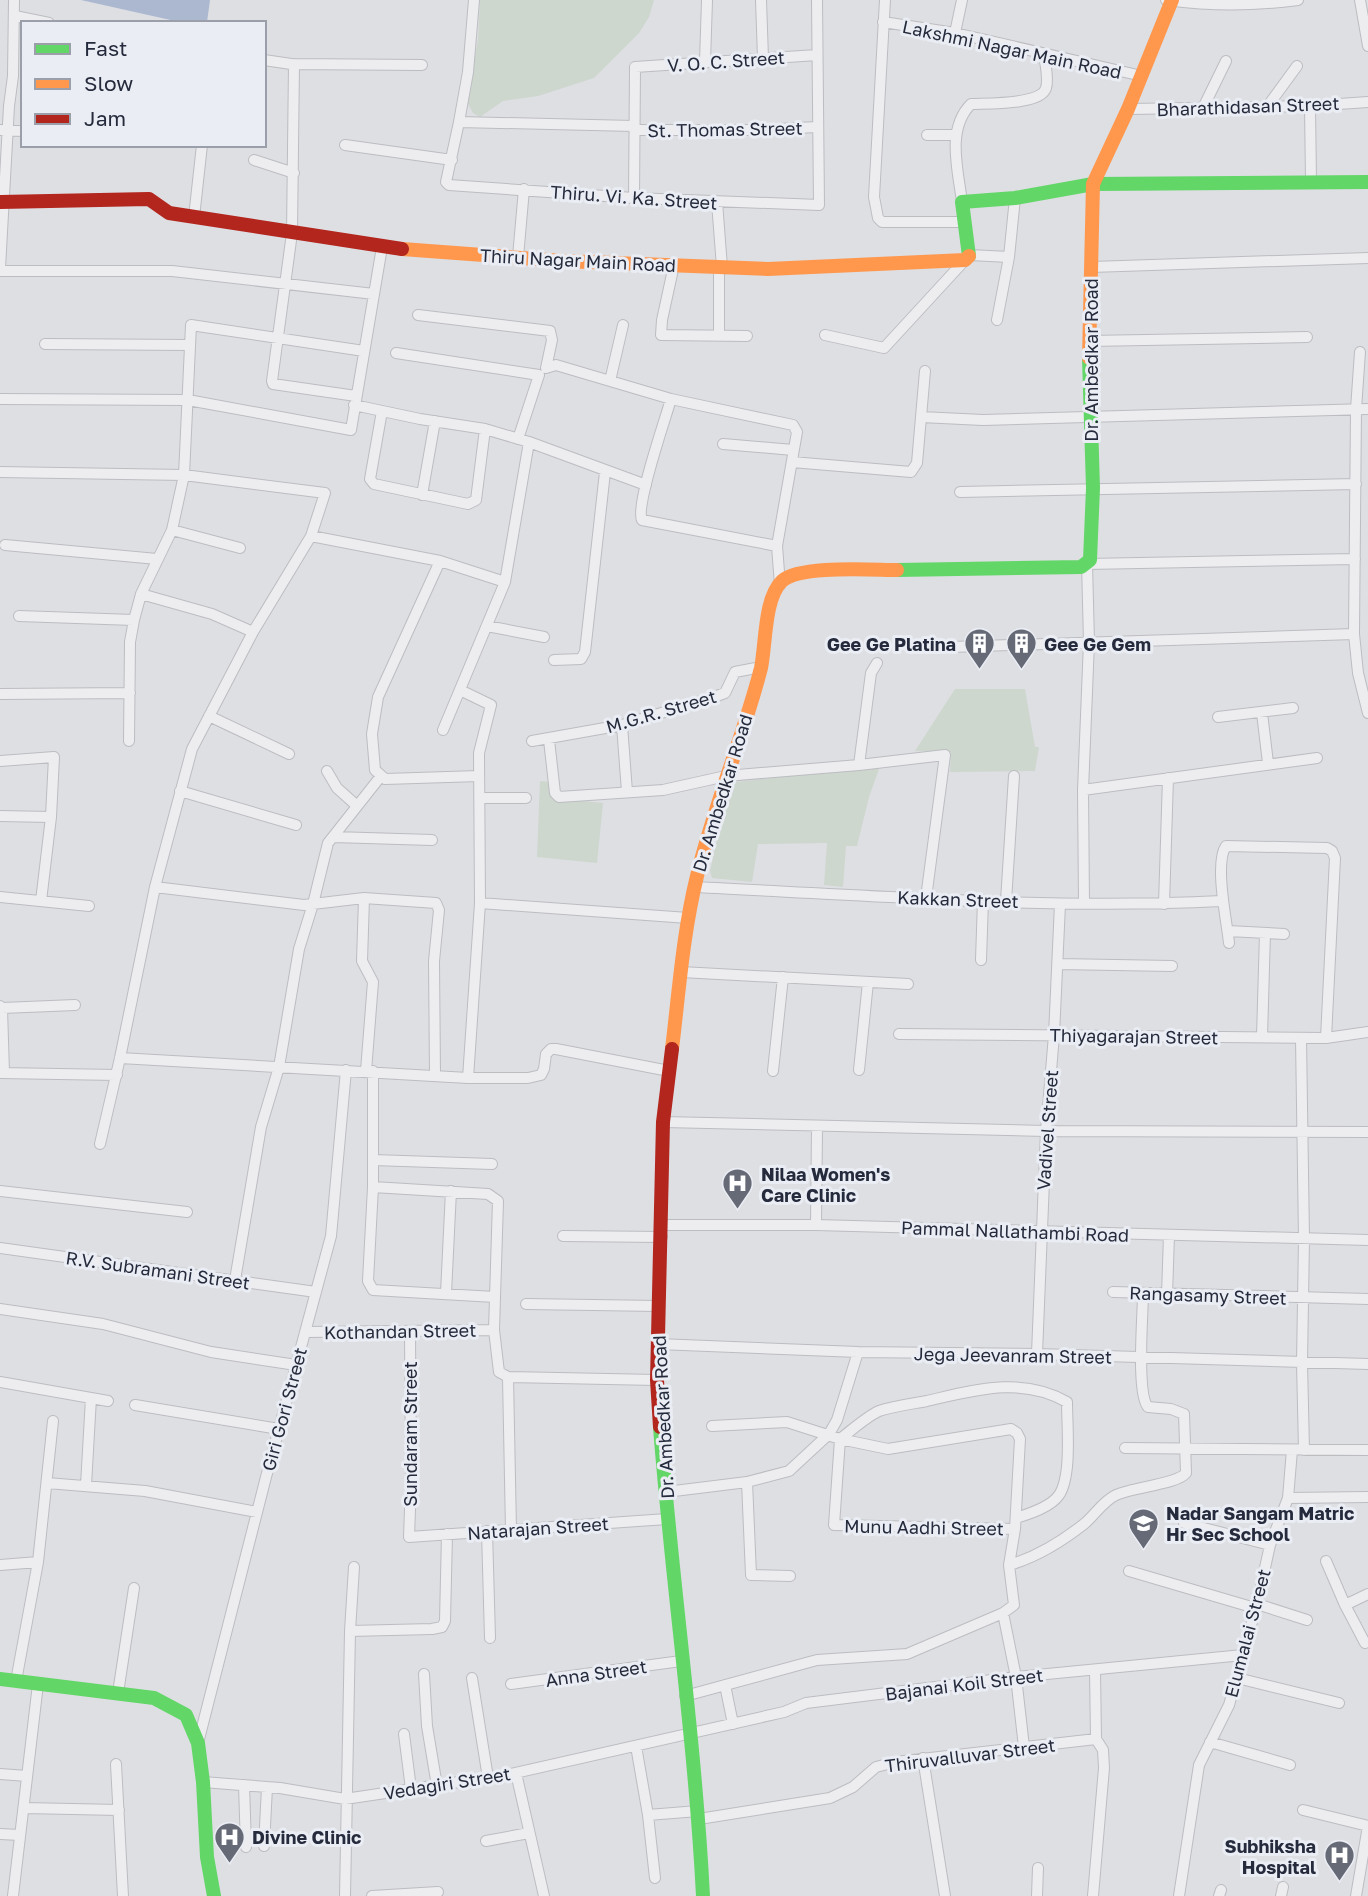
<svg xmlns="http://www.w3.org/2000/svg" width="1368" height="1896" viewBox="0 0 1368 1896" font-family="'Golos Text',sans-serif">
	<rect width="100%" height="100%" fill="#dedfe3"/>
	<path fill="#cdd7ce" d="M480,0H654L649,17L639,33L594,78L538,96L503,101L480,117L473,113L467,102L478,39Z
		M955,689H1025L1035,747H1039L1035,771L950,772L951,752L915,751Z
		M880,766L869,797L857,846H846L843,887L824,885L827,843L758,844L752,882L712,878L710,871L727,795L736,782Z
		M540,781L549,782L551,798L603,803L597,863L537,857Z"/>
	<path fill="#abb8cf" d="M81,0H210L207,22L184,23Z"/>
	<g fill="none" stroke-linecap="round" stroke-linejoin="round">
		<defs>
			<path id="street" d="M761,0L763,58
				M885,0L874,197L878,218L882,222H963
				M1166,0C1213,6 1250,6 1298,0
				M1360,0L1368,46
				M15,16L49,23
				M883,22L955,33L1142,76
				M955,33L962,0
				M264,60L291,64L422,65
				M705,62L707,0
				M294,64L292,233L272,381L273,384L356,396
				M1310,106L1311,182
				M1267,107L1297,66
				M1203,108L1226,61
				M1128,109L1310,106L1368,102
				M459,122L468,72L474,0
				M634,126L459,122L446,182L449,185L634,198L819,205L817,0
				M0,130L23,131
				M634,130H756L817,127
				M927,135H956
				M345,145L452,160
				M254,160L294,173
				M634,198L635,67L817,55
				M717,202L722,267
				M962,202C958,170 946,129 971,104C988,103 1041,105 1046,88C1049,79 1045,63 1044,54
				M194,217L202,145
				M970,255L1009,257
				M518,257L524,189
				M674,265L662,320L661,335L747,336
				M719,267V336
				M1091,267L1368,258
				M0,268L9,106L13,76L14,0
				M0,271H172L374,294
				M418,315L550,331L552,340L546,368L556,365L671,399L793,425L797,432L777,546L780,585
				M997,320L1009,257L1015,198
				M825,335L884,348L965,260
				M1089,341L1307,337
				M45,344L189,345
				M1360,352L1356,409L1354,634L1358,673L1368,713
				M396,353L539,375L518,439
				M610,381L623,325
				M0,399L188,400L351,430L382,247
				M671,399C665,420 635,506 642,520L777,546
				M354,405L420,419L485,429L529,442L646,485
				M382,411L370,479L374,484L468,504L476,500L485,429
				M921,417L983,420L1368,409
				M723,444L793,450
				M792,462L911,472L917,463L925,371
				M0,472L184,475L325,493L311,536L440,561L505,582
				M960,492L1356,484
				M422,495L435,421
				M172,530L240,548
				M5,545L157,559
				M440,561L378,697L372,734L375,770L385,779L479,776
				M141,594L212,614L253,632
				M19,616L134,620
				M487,626L544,637
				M951,647L1354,634
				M554,660L581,659L585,652L605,472
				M460,690L491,705L479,753L480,903L468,1078
				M0,694L130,693
				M1262,713L1268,763
				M209,716L289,754
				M1218,717L1293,708
				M622,725L627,792
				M443,730L505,582L529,442
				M549,740L555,793L559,797L663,790L726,776L859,765L945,755L926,898
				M129,741L130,642L134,620L141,594L172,530L184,475L191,325L364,351
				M532,741L622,725L714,697L725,693L735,672L761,667
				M0,761L54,757L51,817L41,901
				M859,765L871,673L877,663
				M327,771L337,788L356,805
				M1083,790L1317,758
				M180,791L296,825
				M481,798H526
				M0,816L51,817
				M333,837L432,840
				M155,887L304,905L364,898L436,903L439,910L434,961L435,1075
				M694,887C869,895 1046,910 1221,901
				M0,897L89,906
				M364,898L362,961L373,982L366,1071
				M1006,901L1014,776
				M480,903L688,918
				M1084,903L1083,790L1089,642L1087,564L1355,559
				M1164,904L1168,778
				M1228,931L1284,934
				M1229,943C1227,922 1214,863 1226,846L1327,848L1332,851L1335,858L1326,1038
				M981,960L983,900
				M1058,964L1172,966
				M681,972L908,984
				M0,1006L2,1008L75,1005
				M2,1008L4,1073
				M899,1034L1326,1038L1368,1032
				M1262,1037L1265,933
				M1301,1038L1304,1239L1302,1363L1304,1450
				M120,1058L468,1078H528L541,1075L544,1069L546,1054L551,1049H556L669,1071
				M859,1070L868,982
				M373,1071V1187L368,1281L373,1290L495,1297
				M773,1071L783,977
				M0,1073L117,1075
				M663,1122L1046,1131L1368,1132
				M100,1144L120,1058L155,887L192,749L253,632L311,536
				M373,1160L492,1164
				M373,1187L488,1194L498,1201L494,1330L499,1372L508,1377
				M0,1191L187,1212
				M662,1225H816L1368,1240
				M816,1225L817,1127
				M563,1236L662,1237
				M0,1248L316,1292
				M235,1280L261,1127L279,1067L299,949L313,904L328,843L381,776
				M1113,1292L1368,1299
				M446,1293L451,1191
				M1167,1295L1169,1235
				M526,1304L659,1306
				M0,1309L103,1324L211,1352L296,1365
				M410,1331L411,1482L409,1537L667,1519
				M305,1332L494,1330
				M658,1344L858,1352L1037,1354L1368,1364
				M1037,1354L1046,1131L1054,1035L1060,904
				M508,1377L511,1530
				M508,1377L657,1380
				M0,1382L108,1401
				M135,1405L279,1429
				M840,1439C852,1430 866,1417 879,1411C894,1406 911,1404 927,1401C975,1390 1022,1376 1067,1402C1067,1426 1072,1476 1059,1495C1051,1507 1029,1514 1016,1518
				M840,1439L834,1525L1015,1529
				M1125,1448L1368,1450
				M747,1482L751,1575L790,1576
				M47,1483L145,1491L257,1512
				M86,1485L91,1398
				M666,1492L747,1482L789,1471L829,1434L837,1420L858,1352
				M1288,1498L1368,1497
				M1184,1523L1270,1545
				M487,1531L490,1638
				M1326,1561L1345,1605L1365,1643
				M0,1565L38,1562
				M1009,1565C1037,1557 1061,1542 1084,1524C1095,1515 1103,1501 1116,1495C1133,1487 1178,1484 1186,1473L1184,1414L1171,1409L1148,1407C1136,1394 1143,1314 1143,1294
				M1129,1571L1255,1608
				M1257,1604L1307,1620
				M1345,1605L1368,1594
				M1003,1613L1016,1677L1024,1747
				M350,1631L432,1629L442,1627L445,1621L447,1534
				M1095,1670L1096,1739
				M424,1674L427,1726L437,1786
				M472,1678L488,1778
				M1237,1678L1339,1703
				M16,1681L38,1562L53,1421
				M511,1684L681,1661
				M725,1685L733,1724
				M118,1693L134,1588
				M685,1696L817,1660L907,1654L1003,1613L1014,1605L1009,1565L1015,1529L1020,1439L1017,1433L1011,1429L888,1449L840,1439L787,1422L712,1426
				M404,1734L411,1789
				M1210,1742L1290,1765
				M198,1743L266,1477L331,1236L346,1070
				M636,1746L648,1815L655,1878
				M923,1758L945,1896
				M116,1764L123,1896
				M516,1773L544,1896
				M0,1774L27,1776
				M203,1782L280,1788L345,1799L506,1775L784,1712L806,1703L1016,1677L1243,1655
				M244,1785L246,1847
				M24,1808L119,1810
				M1303,1810L1368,1826L1356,1896
				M648,1815L698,1811
				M699,1819L830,1798L853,1787L876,1767L895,1762L1096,1739L1103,1750L1104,1768L1093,1896
				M0,1834L20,1835
				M486,1841L529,1833
				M264,1846L267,1787
				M13,1896L38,1684
				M345,1896L350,1631L354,1567
				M372,1896L438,1892
				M1037,1896L1038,1868
				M1179,1896L1199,1765L1229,1705L1257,1604L1270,1545L1288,1498L1292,1450
				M1219,1896L1221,1890
				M1281,1896L1283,1887"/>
		</defs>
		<use href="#street" stroke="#bcbdc1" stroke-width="12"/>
		<use href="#street" stroke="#ededf0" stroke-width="10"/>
		<path stroke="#63d668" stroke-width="14" d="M969,256L962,202L1015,198L1093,184L1368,182
			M897,570L1081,567L1090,560L1093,488L1089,358
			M660,1427C672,1584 695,1739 703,1896
			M0,1679L154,1698L186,1715L198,1743L203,1782L207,1857L214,1896"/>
		<path stroke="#ff974d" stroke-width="14" d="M402,249L562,261L768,269L965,260L969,256
			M1089,358L1093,184L1128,109L1172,0
			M672,1049C679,991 683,933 697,876C714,805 743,738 761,668C766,644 764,598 782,581C800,565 871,570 897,570"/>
		<path stroke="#b3261e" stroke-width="14" d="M0,202L149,199L169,213L402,249
			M660,1427L657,1380L663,1122L672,1049"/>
	</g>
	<defs>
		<symbol id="building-pin" viewBox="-11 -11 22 30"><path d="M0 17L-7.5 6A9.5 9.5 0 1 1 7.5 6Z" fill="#666a76" stroke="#eaedf4"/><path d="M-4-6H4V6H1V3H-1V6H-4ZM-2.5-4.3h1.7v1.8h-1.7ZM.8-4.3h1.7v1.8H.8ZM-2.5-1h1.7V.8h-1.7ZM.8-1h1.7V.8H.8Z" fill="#fff"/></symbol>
		<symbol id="hospital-pin" viewBox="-11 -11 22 30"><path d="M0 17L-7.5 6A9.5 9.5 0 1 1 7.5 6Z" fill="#666a76" stroke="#eaedf4"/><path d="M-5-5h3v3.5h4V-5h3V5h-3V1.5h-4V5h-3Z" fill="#fff"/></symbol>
		<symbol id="school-pin" viewBox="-11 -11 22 30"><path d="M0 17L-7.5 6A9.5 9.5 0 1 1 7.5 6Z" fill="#666a76" stroke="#eaedf4"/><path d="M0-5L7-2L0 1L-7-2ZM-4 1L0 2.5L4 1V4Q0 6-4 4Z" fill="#fff"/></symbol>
	</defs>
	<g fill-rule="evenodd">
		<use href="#building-pin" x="962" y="626" width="35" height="47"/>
		<use href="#building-pin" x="1004" y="626" width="35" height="47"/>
		<use href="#hospital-pin" x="720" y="1166" width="35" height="47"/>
		<use href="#school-pin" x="1126" y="1506" width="35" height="47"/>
		<use href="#hospital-pin" x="212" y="1820" width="35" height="47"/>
		<use href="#hospital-pin" x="1322" y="1838" width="35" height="47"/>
	</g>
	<g text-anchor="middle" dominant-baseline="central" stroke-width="6" stroke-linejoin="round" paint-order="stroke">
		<g font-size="18" fill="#252b3c" stroke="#eaedf4">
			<text transform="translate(1012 49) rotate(12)">Lakshmi Nagar Main Road</text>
			<text transform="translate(726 61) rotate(-4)">V. O. C. Street</text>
			<text transform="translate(1248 106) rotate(-2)">Bharathidasan Street</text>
			<text transform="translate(725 129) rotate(-1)">St. Thomas Street</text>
			<text transform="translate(634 197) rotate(4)">Thiru. Vi. Ka. Street</text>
			<text transform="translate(578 260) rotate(3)">Thiru Nagar Main Road</text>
			<text transform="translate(1091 360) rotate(-90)">Dr. Ambedkar Road</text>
			<text transform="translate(661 711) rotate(-16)">M.G.R. Street</text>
			<text transform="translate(722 793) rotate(-73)">Dr. Ambedkar Road</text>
			<text transform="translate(958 899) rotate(2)">Kakkan Street</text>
			<text transform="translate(1134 1036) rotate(1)">Thiyagarajan Street</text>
			<text transform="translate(1047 1130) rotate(-86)">Vadivel Street</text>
			<text transform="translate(1015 1231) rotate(2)">Pammal Nallathambi Road</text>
			<text transform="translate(158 1270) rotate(8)">R.V. Subramani Street</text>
			<text transform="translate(1208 1295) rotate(2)">Rangasamy Street</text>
			<text transform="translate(400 1331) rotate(-1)">Kothandan Street</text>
			<text transform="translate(1013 1355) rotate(1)">Jega Jeevanram Street</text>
			<text transform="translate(284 1409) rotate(-75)">Giri Gori Street</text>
			<text transform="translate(663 1417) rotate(-93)">Dr. Ambedkar Road</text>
			<text transform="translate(410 1434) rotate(-90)">Sundaram Street</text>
			<text transform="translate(924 1527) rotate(1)">Munu Aadhi Street</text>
			<text transform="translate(538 1528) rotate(-4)">Natarajan Street</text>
			<text transform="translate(1247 1633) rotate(-75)">Elumalai Street</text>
			<text transform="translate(596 1673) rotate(-8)">Anna Street</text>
			<text transform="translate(964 1684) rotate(-7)">Bajanai Koil Street</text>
			<text transform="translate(970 1755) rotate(-7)">Thiruvalluvar Street</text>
			<text transform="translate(447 1783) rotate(-9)">Vedagiri Street</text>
		</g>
		<g font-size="18" font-weight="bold" fill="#252b3c" stroke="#eaedf4" text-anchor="start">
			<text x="956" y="644" text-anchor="end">Gee Ge Platina</text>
			<text x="1044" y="644">Gee Ge Gem</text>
			<text x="761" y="1174">Nilaa Women's<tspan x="761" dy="21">Care Clinic</tspan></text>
			<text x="1166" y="1513">Nadar Sangam Matric<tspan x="1166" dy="21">Hr Sec School</tspan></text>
			<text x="252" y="1837">Divine Clinic</text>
			<text x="1316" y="1846" text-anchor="end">Subhiksha<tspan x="1316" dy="21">Hospital</tspan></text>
		</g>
	</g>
	<rect x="21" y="21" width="245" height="126" fill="#eaedf4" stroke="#9b9faa" stroke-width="2"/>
	<rect x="35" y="44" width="35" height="10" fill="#63d668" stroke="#9b9faa" stroke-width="2"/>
	<text x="84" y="56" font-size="21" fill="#252b3c">Fast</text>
	<rect x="35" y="79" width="35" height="10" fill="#ff974d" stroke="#9b9faa" stroke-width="2"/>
	<text x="84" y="91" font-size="21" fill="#252b3c">Slow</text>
	<rect x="35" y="114" width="35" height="10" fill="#b3261e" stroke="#9b9faa" stroke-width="2"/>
	<text x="84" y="126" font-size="21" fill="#252b3c">Jam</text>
</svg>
